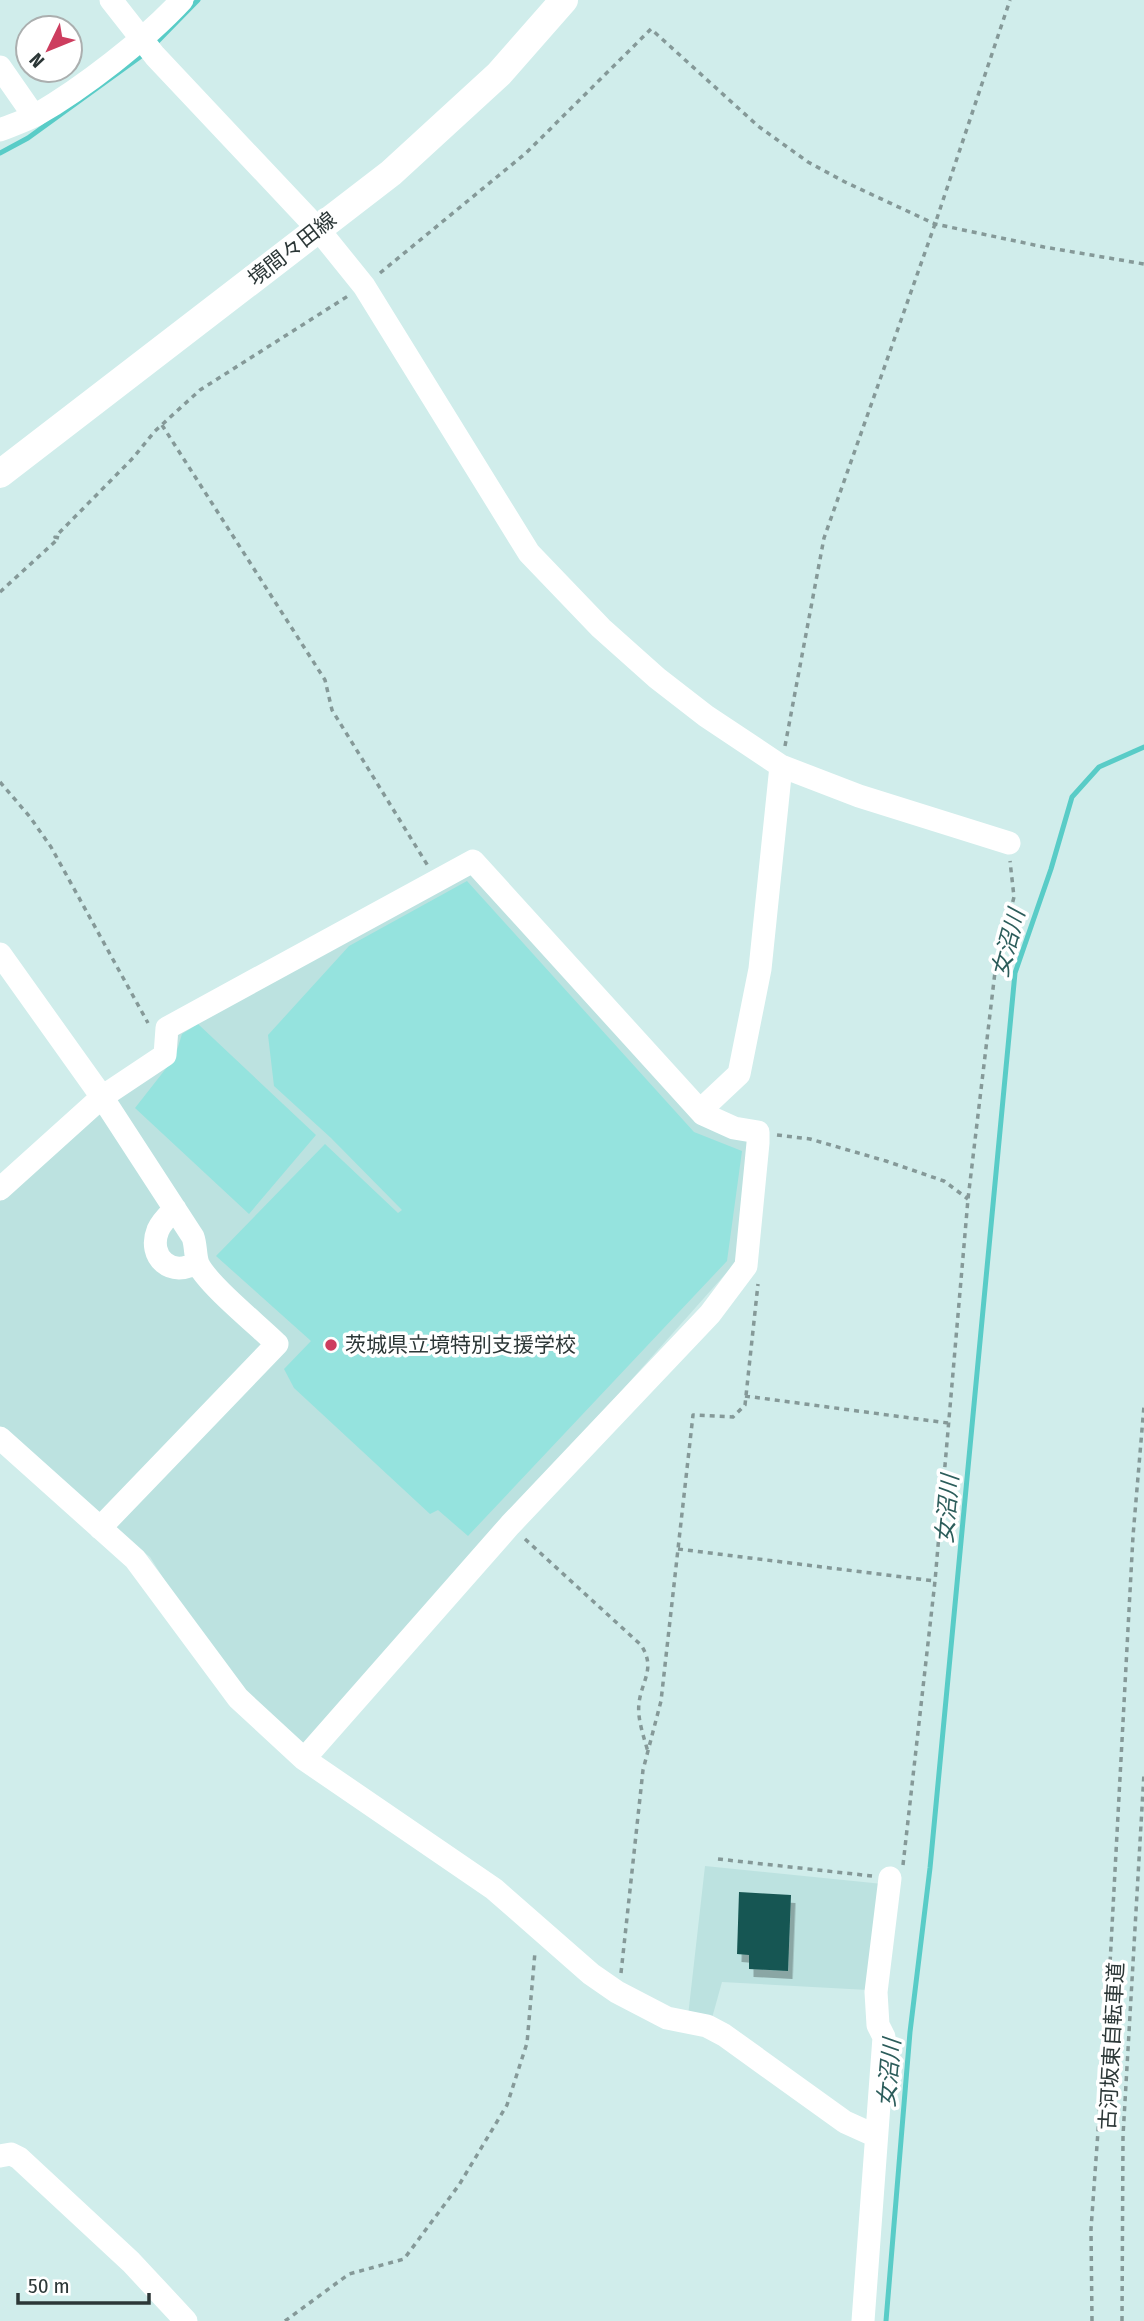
<svg xmlns="http://www.w3.org/2000/svg" width="1144" height="2321" viewBox="0 0 1144 2321" font-family="'Fira Sans Condensed','Noto Sans JP',sans-serif">
	<defs>
		<filter id="shadow"><feDropShadow dx="4.5" dy="8" stdDeviation="0" flood-color="#0004"/></filter>
	</defs>
	<rect width="100%" height="100%" fill="#d0edeb"/>
	<path fill="#bce2e0" d="M473,870L748,1142L736,1262L308,1744H298L243,1693L182,1608L150,1557L90,1508L0,1429V1201L83,1126L177,1029Z
		M705,1866L883,1884L868,1990L722,1982L712,2018L688,2016Z"/>
	<path fill="#95e3de" d="M467,881L694,1132L742,1151L727,1261L468,1536L438,1510L430,1514L294,1388L284,1369L311,1341L216,1256L325,1144L398,1213L402,1210L331,1138L274,1086L268,1035L349,946Z
		M198,1024L316,1135L249,1214L135,1108L175,1057L182,1034Z"/>
	<g fill="none" stroke-linecap="round" stroke-linejoin="round">
		<path stroke="#59ccc7" stroke-width="5" d="M154,45L198,0
			M0,153L28,138L144,54
			M886,2321L910,2032L930,1868L1015,973L1051,869L1072,797L1099,767L1144,747"/>
	</g>
	<path fill="#165653" filter="url(#shadow)" d="M739,1892L791,1895L788,1971L749,1969V1955L737,1954Z"/>
	<g fill="none" stroke-linecap="round" stroke-linejoin="round">
		<path stroke="#859998" stroke-width="3.5" stroke-dasharray="5 5" stroke-linecap="butt" d="M380,273L526,153L651,29L758,126L808,162L845,182L935,224L1044,247L1144,264
			M162,425L325,680L332,710L428,866
			M0,592L59,538L55,537L133,458L155,431L200,390L348,296
			M785,746L824,538L935,224L1010,0
			M0,782L30,817L51,847L148,1023
			M777,1135L810,1139L886,1161L944,1181L968,1199
			M745,1396L948,1423
			M525,1539L641,1645C656,1668 642,1680 639,1703C637,1719 644,1737 648,1752
			M678,1549L935,1581
			M718,1859L872,1876
			M903,1865L935,1581L968,1199L995,972L1014,897L1010,861
			M621,1973L643,1770L661,1701L693,1415L733,1417L745,1405L758,1284
			M285,2321L349,2274L404,2259L459,2185L507,2105L527,2043L535,1952
			M1092,2321L1091,2229L1110,1964L1133,1536L1144,1406
			M1122,2321L1123,2136L1144,1773"/>
		<path stroke="#fff" stroke-width="23" d="M111,0L155,56L318,229L364,286L529,553L601,628L657,678L706,716L781,766L859,796L1009,843
			M0,67L34,116
			M0,130C12,125 25,121 36,115C83,88 145,40 182,0
			M0,954L102,1097L193,1237C196,1245 195,1256 198,1264C208,1285 259,1326 277,1344L100,1528
			M703,1114L706,1105L739,1074L760,969L781,766
			M0,1189L102,1097L165,1055L167,1028L473,861L703,1114L734,1128L758,1132V1143L746,1266L710,1314L510,1525L304,1759
			M175,1209C169,1215 162,1221 158,1230C147,1257 172,1279 197,1262
			M0,1438L135,1559L238,1698L304,1759L494,1889L591,1974L617,1992L667,2018L707,2026L724,2035L845,2122L876,2136
			M0,2156L11,2154L19,2158L131,2262L186,2321
			M863,2321L884,2037L878,2025L876,1992L890,1878"/>
		<path stroke="#fff" stroke-width="28" d="M0,474L391,173L499,74L564,0"/>
	</g>
	<circle fill="#cd3d5f" stroke="#fff" stroke-width="2.5" cx="331" cy="1345" r="7"/>
	<g text-anchor="middle" dominant-baseline="central" stroke-width="7" stroke-linejoin="round" paint-order="stroke">
		<g font-size="21" fill="#2c3737" stroke="#fff">
			<text transform="translate(292 249) rotate(-38)">境間々田線</text>
			<text transform="translate(1112 2046) rotate(-87)">古河坂東自転車道</text>
		</g>
		<g font-size="21" fill="#2c3737" stroke="#fff" text-anchor="start">
			<text x="345" y="1345">茨城県立境特別支援学校</text>
		</g>
		<g font-size="23" font-style="italic" fill="#2c5d5b" stroke="#fff">
			<text transform="translate(1008 943) rotate(-75)">女沼川</text>
			<text transform="translate(947 1509) rotate(-85)">女沼川</text>
			<text transform="translate(889 2073) rotate(-85)">女沼川</text>
		</g>
	</g>
	<g transform="translate(49 49) rotate(227)"><circle r="33" fill="#ffffff" stroke="#abafaf" stroke-width="2"/>
	<path d="M0-5L12 26L0 18L-12 26Z" fill="#cd3d5f"/>
	<text y="-10" font-size="19" font-weight="bold" text-anchor="middle" fill="#2c3737">N</text>
	</g>
	<path d="M18 2293v10h131v-10" fill="none" stroke="#2c3737" stroke-width="3.5"/>
	<text x="28" y="2293" font-size="21" fill="#2c3737" stroke="#ffffff" stroke-width="5" paint-order="stroke">50 m</text>
</svg>
